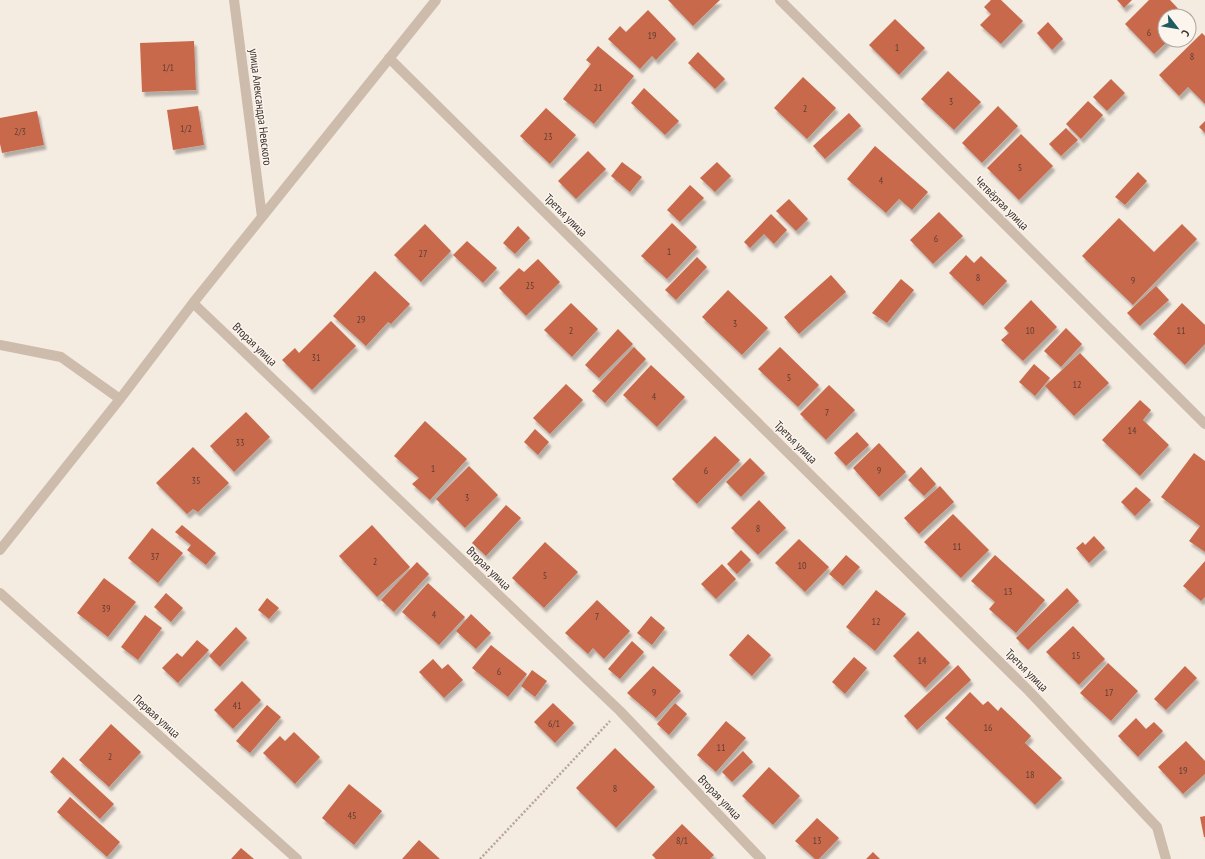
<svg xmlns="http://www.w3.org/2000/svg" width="1205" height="859" viewBox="0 0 1205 859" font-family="'PT Sans Narrow',sans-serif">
	<defs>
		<filter id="shadow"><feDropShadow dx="2.5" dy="4.5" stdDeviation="1" flood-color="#0004"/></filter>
	</defs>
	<rect width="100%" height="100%" fill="#f4ebe1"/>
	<path fill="#c8694b" filter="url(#shadow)" d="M668,0H720L693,26Z
		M991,0H1001L1023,21L1001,44L980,25L991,14L984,7Z
		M1117,0H1132L1124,8Z
		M1149,0H1170L1185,16H1165V40H1169L1154,54L1125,24Z
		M648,10L676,39L656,60L652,56L640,69L608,39L620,26L626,32Z
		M895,19L925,48L899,75L869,45Z
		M1048,22L1063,39L1052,50L1037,33Z
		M1202,33L1205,36V104L1188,87L1179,96L1159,75Z
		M194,41L196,90L142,92L140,43Z
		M598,46L634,76L594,124L563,99L591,64L586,60Z
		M698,52L725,79L715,89L688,63Z
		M948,71L981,102L954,130L921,99Z
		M803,77L836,108L807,139L774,108Z
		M1111,79L1125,93L1107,111L1093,97Z
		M644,88L679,121L665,135L631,103Z
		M1088,101L1103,115L1081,139L1066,124Z
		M198,106L204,145L173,150L167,110Z
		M998,106L1018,126L982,163L962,143Z
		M546,108L576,135L550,164L520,136Z
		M37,111L44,145L2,153L0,144V118Z
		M849,113L861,126L825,159L813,146Z
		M1205,121V133L1199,127Z
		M1066,128L1078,140L1061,156L1049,144Z
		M1021,134L1053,166L1019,200L987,168Z
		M875,146L928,192L912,210L899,199L886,213L847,179Z
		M588,151L606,169L576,199L558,181Z
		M622,162L642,177L630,192L611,176Z
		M717,162L731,176L715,192L700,178Z
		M1138,172L1147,181L1125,205L1115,197Z
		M690,185L704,198L680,222L667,210Z
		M789,199L808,219L796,231L776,211Z
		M939,212L963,236L933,264L910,240Z
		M771,214L787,230L774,244L764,234L750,248L744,242Z
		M1119,218L1154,252L1182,224L1197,239L1133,305L1082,256Z
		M672,223L697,247L667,279L641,256Z
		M425,224L451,251L421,282L394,255Z
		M518,226L530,238L515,254L503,243Z
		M467,241L497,268L483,283L453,255Z
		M966,255L974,263L981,256L1007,281L983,306L949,273Z
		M697,257L707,267L676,300L665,290Z
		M538,259L560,282L526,316L499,288L519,268L524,272Z
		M375,271L410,304L391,324L388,322L366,346L333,316Z
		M831,275L846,292L799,334L784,317Z
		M901,279L914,290L887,323L872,313Z
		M1156,286L1169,300L1140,326L1127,313Z
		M728,290L768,328L742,355L702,317Z
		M1031,300L1057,327L1023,361L1001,340L1009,333L1004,328Z
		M571,303L598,329L572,357L544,330Z
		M1182,303L1205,325V344L1185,365L1153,334Z
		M331,321L356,346L312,390L282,360L295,348L299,353Z
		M1066,328L1082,344L1061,367L1044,351Z
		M618,329L633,344L599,378L585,365Z
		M634,347L646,359L605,403L592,391Z
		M780,347L819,385L798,407L758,369Z
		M1080,353L1109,383L1074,416L1045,386Z
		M1034,364L1050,378L1035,396L1019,382Z
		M651,365L685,397L657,427L623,395Z
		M566,384L583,400L550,434L533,418Z
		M829,385L855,410L826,440L800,414Z
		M1140,400L1151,410L1143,420L1169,445L1140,476L1102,440Z
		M246,412L270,437L234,472L210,446Z
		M425,421L467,459L430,500L412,484L419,478L394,456Z
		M535,429L549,442L538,455L524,442Z
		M857,432L869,445L846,466L834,453Z
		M715,436L740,460L697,504L672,479Z
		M879,443L906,472L879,497L853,468Z
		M193,447L229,483L198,512L193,509L187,514L156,483Z
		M1194,453L1205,461V552L1189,541L1200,526L1161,497Z
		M750,458L765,473L741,497L726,482Z
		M469,466L498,495L465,528L436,499Z
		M921,467L936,484L924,496L908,480Z
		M940,486L954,502L919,534L904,518Z
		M1136,487L1151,500L1135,516L1121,502Z
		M759,500L786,528L758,555L731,528Z
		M506,505L521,518L486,556L472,543Z
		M953,514L989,550L961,578L924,542Z
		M182,525L216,553L206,565L187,550L191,545L175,532Z
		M372,525L410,567L377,597L339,556Z
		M152,528L183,553L158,583L128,558Z
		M1094,536L1105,548L1089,563L1076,548L1083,542L1085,545Z
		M799,539L829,567L805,592L775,563Z
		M545,542L578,572L544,608L512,578Z
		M741,550L751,560L737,574L727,564Z
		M846,555L860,567L843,586L829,574Z
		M995,555L1045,600L1016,633L989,609L995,602L971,581Z
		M1205,561V597L1201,601L1183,586Z
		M417,562L429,574L394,612L381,600Z
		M722,564L736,579L716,599L701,584Z
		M104,578L136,602L108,637L77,613Z
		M428,583L465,617L439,645L402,612Z
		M1067,588L1079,601L1028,650L1016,638Z
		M876,590L906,614L875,651L846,627Z
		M166,593L183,608L171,622L154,607Z
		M267,598L279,608L269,619L258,610Z
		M597,600L630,631L604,659L593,648L588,654L565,633Z
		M471,614L491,633L476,649L456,631Z
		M145,615L162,628L138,660L121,647Z
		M651,616L665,628L652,645L637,633Z
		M1073,626L1105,659L1079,685L1046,652Z
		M236,627L247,638L220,667L209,656Z
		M918,631L950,663L925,688L893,656Z
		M748,634L771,655L752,676L729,655Z
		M197,640L209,650L178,683L162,668L177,653L182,657Z
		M632,641L644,652L620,679L608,669Z
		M491,645L527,674L508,697L472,668Z
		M854,657L867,668L845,694L832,682Z
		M433,659L442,669L448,664L463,680L444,698L419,672Z
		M1108,663L1138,691L1111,721L1080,693Z
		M958,665L971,680L917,730L904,716Z
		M653,666L681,691L656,718L627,693Z
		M1185,666L1197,678L1166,710L1154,699Z
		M532,670L547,681L535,697L521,686Z
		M242,681L261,700L233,729L214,710Z
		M970,692L983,705L988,701L998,711L1001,707L1031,736L1017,752L1025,743L1062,778L1035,805L945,718Z
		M553,703L574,723L555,743L534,722Z
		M675,703L687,714L669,735L657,724Z
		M267,705L281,717L250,753L236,741Z
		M1136,718L1146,729L1154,722L1163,731L1138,757L1118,736Z
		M726,721L746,738L716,772L697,755Z
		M111,724L141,752L109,787L79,760Z
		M294,732L320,757L295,784L263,753L280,736L285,741Z
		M1186,741L1205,761V774L1183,794L1158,767Z
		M615,748L655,787L616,828L576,788Z
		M743,751L753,762L732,782L722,772Z
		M63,757L114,804L100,819L50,772Z
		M769,767L800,796L773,825L742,796Z
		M349,784L382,811L354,845L322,818Z
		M70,797L120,842L107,857L57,812Z
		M1205,816V837H1204L1200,817Z
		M817,818L839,838L819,859H815L795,841Z
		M682,824L714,855L710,859H656L652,855Z
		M419,840L440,859H402Z
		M241,848L254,859H231Z
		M873,852L880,859H866Z"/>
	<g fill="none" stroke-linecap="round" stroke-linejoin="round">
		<path stroke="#b9a596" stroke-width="2.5" stroke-dasharray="2 2" stroke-linecap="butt" d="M480,859L610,721"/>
		<path stroke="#cdbbac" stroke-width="10" d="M234,0L262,217
			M780,0L1205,424
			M389,58L1029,691L1157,827L1166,859
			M193,303L620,711L761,859
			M0,345L61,357L120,399
			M0,550L120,399L193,303L436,0
			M0,593L297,859"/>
	</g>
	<g text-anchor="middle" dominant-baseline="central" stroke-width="3" stroke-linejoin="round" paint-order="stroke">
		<g font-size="10" fill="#5e3e33">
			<text x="1149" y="32">6</text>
			<text x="652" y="35">19</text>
			<text x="897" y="47">1</text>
			<text x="1192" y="56">8</text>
			<text x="168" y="67">1/1</text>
			<text x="598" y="87">21</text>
			<text x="951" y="101">3</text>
			<text x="805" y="108">2</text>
			<text x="186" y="128">1/2</text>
			<text x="20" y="131">2/3</text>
			<text x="548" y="136">23</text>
			<text x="1020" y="167">5</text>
			<text x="881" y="180">4</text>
			<text x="936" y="238">6</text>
			<text x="669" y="251">1</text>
			<text x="423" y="253">27</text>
			<text x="978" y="277">8</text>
			<text x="1133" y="280">9</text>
			<text x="530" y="285">25</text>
			<text x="361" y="319">29</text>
			<text x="735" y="323">3</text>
			<text x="571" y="330">2</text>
			<text x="1030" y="330">10</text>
			<text x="1181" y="330">11</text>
			<text x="316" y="357">31</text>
			<text x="789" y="377">5</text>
			<text x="1077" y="384">12</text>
			<text x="654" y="396">4</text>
			<text x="827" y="412">7</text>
			<text x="1132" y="430">14</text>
			<text x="240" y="442">33</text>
			<text x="433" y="468">1</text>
			<text x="706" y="470">6</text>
			<text x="879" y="470">9</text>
			<text x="196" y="480">35</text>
			<text x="467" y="497">3</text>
			<text x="758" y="528">8</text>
			<text x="957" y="546">11</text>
			<text x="155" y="556">37</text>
			<text x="375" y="561">2</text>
			<text x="802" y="565">10</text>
			<text x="545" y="575">5</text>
			<text x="1008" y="591">13</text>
			<text x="106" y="608">39</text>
			<text x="434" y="614">4</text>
			<text x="597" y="616">7</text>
			<text x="876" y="621">12</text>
			<text x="1076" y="655">15</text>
			<text x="922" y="660">14</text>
			<text x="499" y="671">6</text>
			<text x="654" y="692">9</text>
			<text x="1109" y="692">17</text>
			<text x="237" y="705">41</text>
			<text x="554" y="723">6/1</text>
			<text x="988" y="727">16</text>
			<text x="721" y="747">11</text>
			<text x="110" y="756">2</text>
			<text x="1183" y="770">19</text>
			<text x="1030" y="774">18</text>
			<text x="615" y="788">8</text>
			<text x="352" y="815">45</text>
			<text x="682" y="840">8/1</text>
			<text x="817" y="840">13</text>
		</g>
		<g font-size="12" fill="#3b302b" stroke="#fbf5ee">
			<text transform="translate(261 107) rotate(83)">улица Александра Невского</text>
			<text transform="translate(1002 203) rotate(45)">Четвёртая улица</text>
			<text transform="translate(566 215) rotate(45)">Третья улица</text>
			<text transform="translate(255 344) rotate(44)">Вторая улица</text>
			<text transform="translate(796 442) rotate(45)">Третья улица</text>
			<text transform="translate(489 568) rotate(44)">Вторая улица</text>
			<text transform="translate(1027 670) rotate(45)">Третья улица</text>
			<text transform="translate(157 716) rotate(42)">Первая улица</text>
			<text transform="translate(720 797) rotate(46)">Вторая улица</text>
		</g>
	</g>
	<g transform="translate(1177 28) rotate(121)"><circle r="19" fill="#fbf5ee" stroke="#aea6a0"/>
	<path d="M0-3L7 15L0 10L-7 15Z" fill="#1f5a5e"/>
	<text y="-6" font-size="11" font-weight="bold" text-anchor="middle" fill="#3b302b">С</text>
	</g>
</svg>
